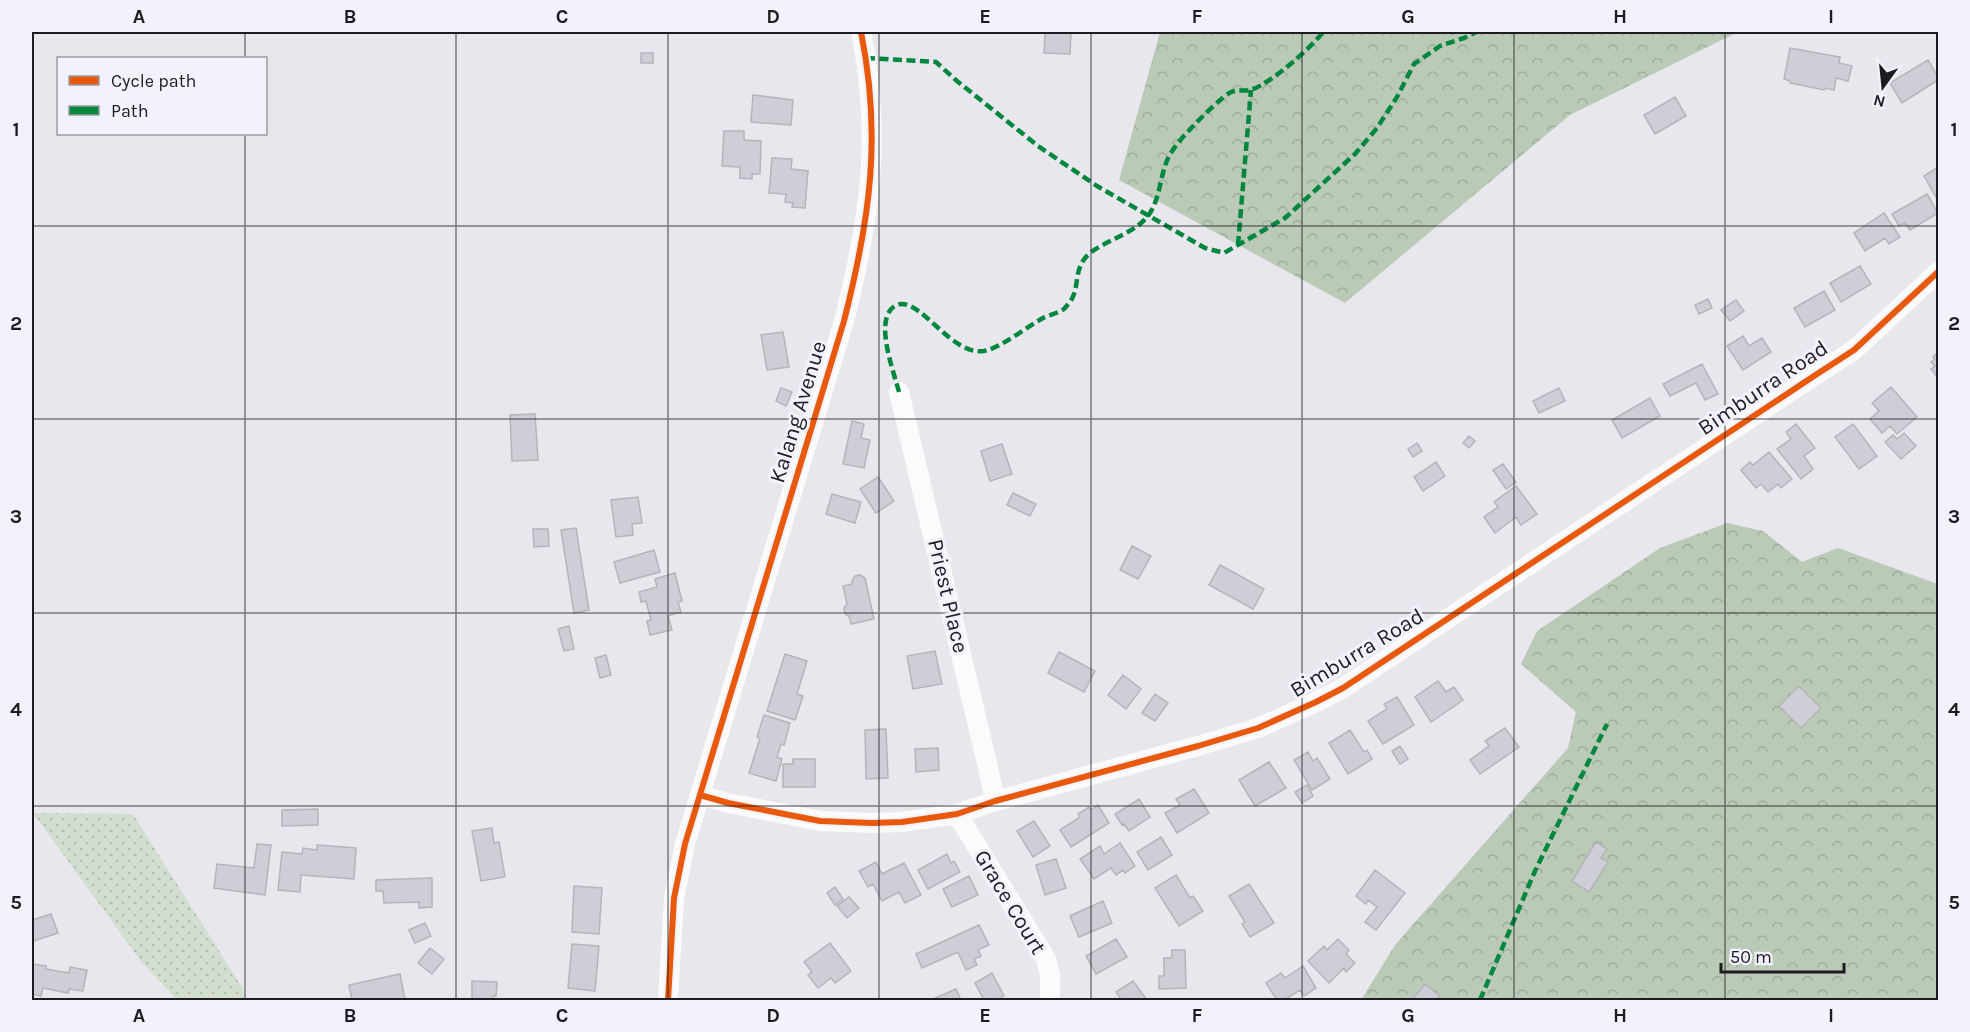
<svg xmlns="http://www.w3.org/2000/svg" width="1970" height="1032" viewBox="0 0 1970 1032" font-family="Karla,sans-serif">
	<defs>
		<pattern id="forest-crowns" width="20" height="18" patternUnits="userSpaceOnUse" patternTransform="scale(1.5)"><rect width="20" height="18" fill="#bacab7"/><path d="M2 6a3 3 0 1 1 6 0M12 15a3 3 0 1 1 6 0" fill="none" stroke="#9fad9d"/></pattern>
		<pattern id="park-dots" width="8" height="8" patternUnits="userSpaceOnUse" patternTransform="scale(1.5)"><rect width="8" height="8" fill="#d2ded0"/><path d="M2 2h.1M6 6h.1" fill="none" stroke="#b4beb2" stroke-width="1.8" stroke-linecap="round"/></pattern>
	</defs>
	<rect width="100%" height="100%" fill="#e7e7ed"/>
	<path fill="url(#forest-crowns)" d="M1160,32H1738L1570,115L1345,303L1119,180Z
		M1727,523L1763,531L1802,562L1838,548L1938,584V1000H1361L1395,945L1568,748L1576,712L1521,664L1537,631L1660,548Z"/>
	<path fill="url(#park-dots)" d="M33,813L133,814L243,989L244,1000H177L140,960Z"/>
	<path fill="#ceced9" stroke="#b4b4b9" stroke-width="1.5" d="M1045,32H1071L1070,54L1044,53Z
		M1790,48L1840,57L1839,63L1852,66L1848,81L1836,78L1834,90L1825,88L1824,90L1790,83V81L1784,79Z
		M641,53H653V63H641Z
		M1928,60L1938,77V80L1902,103L1890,83Z
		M753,95L793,100L791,125L751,122Z
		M1675,97L1686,116L1655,134L1644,115Z
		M724,131H744V140L761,141L760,174H752V179L740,178V167L722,166Z
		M772,158L792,159L791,169L808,171L805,208L792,207L793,203L785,202L786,194L769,193Z
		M1938,167V195L1936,197L1924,176Z
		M1927,194L1938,213L1910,230L1905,223L1899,226L1892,214Z
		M1884,213L1900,237L1889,244L1885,238L1865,251L1854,233Z
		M1860,266L1871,284L1841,302L1830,283Z
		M1824,291L1835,310L1805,327L1794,308Z
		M1708,299L1712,308L1699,314L1695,305Z
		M1736,300L1744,311L1730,321L1721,310Z
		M783,332L789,367L767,370L761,335Z
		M1743,336L1749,346L1762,338L1771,352L1743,370L1727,346Z
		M1938,352V378L1931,369L1935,366L1931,362L1935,359L1933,357Z
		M1702,364L1718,394L1705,400L1696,383L1670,396L1663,384Z
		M1891,387L1917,417L1897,434L1890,426L1882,433L1870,419L1879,411L1872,403Z
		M781,388L792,392L786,406L776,401Z
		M1559,388L1565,401L1539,413L1533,401Z
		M1650,398L1660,416L1622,438L1612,420Z
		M535,414L538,460L512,461L510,415Z
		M852,421L864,424L861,438L870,440L864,468L843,464Z
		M1796,424L1815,448L1804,456L1813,469L1801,479L1777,449L1791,439L1786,432Z
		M1853,424L1877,456L1859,469L1835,437Z
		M1904,433L1916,446L1901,459L1885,442L1893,435L1897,439Z
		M1469,436L1475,441L1469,448L1463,443Z
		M1417,443L1422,451L1413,457L1408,449Z
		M1002,444L1012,474L990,481L981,451Z
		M1769,452L1792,479L1781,488L1778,484L1768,492L1761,484L1756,488L1741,470L1750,462L1753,465Z
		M1436,462L1445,476L1423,491L1414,477Z
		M1503,464L1516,482L1506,489L1493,470Z
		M878,477L894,501L876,513L860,489Z
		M1516,486L1537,514L1521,525L1516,517L1495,533L1484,517L1498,507L1494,502Z
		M1013,493L1036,504L1030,516L1007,505Z
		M832,494L861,502L855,523L826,514Z
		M638,497L642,523L632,524L633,535L616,537L611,500Z
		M576,528L589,610L574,613L561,530Z
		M533,529H548L549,546L534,547Z
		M1132,546L1151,556L1138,579L1120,570Z
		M654,550L660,572L620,583L614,562Z
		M1220,565L1264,589L1253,609L1209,585Z
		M675,573L682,601L678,602L681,612L668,616L672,630L650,635L647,621L651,620L646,601L641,602L639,592L657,587L655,579Z
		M860,575L865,578L874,619L851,624L849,616L845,614L844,608L847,604L843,586L852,584V581L855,576Z
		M569,626L574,649L564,651L558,629Z
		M935,651L942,684L913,689L907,656Z
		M1059,652L1095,671L1084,692L1048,673Z
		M785,654L807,661L797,694L803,696L795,720L767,711Z
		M606,655L611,675L600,678L595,658Z
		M1123,675L1141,689L1126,709L1108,695Z
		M1438,681L1446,692L1454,687L1463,700L1431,722L1415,697Z
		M1799,686L1821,708L1801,728L1779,706Z
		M1155,694L1168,703L1155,721L1142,713Z
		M1397,697L1414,725L1383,744L1368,721L1387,709L1384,704Z
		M764,715L790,723L784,745L781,744L777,757L782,759L776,781L749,773L760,738L757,737Z
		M1505,728L1519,747L1480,774L1470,760L1489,746L1485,741Z
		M886,729L888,778L866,779L865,730Z
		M1350,730L1364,752L1367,750L1372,759L1348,774L1329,743Z
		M1400,746L1408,759L1400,764L1392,751Z
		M938,748L939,770L916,772L915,749Z
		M1308,752L1313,761L1317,758L1330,779L1312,790L1294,760Z
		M793,759H815V787H783V764H793Z
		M1269,762L1286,788L1255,806L1239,780Z
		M1307,785L1313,796L1302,803L1295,792Z
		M1194,789L1209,813L1177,833L1165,813L1180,805L1176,799Z
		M1139,799L1150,817L1129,831L1124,824L1122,825L1115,814Z
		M1098,805L1109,823L1071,847L1060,830L1080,817L1078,814L1089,807L1091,810Z
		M318,809V825L282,826V810Z
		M1034,821L1050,846L1033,857L1017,831Z
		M492,828L494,843L499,842L505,877L481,881L472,831Z
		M1161,837L1172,855L1148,870L1137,852Z
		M1596,842L1607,849L1601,858L1608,862L1589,892L1572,881Z
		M1120,843L1135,866L1125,873L1123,870L1116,875L1111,868L1094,879L1080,859L1100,846L1104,854Z
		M257,844L271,845L265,895L214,888L217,864L254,868Z
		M317,845L356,848L354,879L301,875L300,892L278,890L282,852L302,854L303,848L317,850Z
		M947,854L951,863L954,861L960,872L928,889L918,870Z
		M1056,859L1066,888L1045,895L1036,865Z
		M876,862L882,874L904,863L921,895L905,903L899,892L882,901L873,884L868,887L859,871Z
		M1375,870L1405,893L1376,930L1365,922L1377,907L1368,900L1366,904L1356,896Z
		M1176,875L1190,898L1193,896L1203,911L1179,926L1155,888Z
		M969,876L978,895L952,907L943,889Z
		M432,878V907L419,908V902L384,903L383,891H376V880Z
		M1249,884L1274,923L1250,937L1242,924L1245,922L1229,896Z
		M574,886L602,888L599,934L572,932Z
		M835,887L843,899L835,905L827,893Z
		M849,897L859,908L847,918L837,906Z
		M1103,901L1112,923L1079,937L1070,916Z
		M51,914L58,933L34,941L32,939V920Z
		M425,923L431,936L415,943L409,930Z
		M979,925L989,945L978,950L981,956L974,959L977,965L966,970L958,952L922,968L916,954Z
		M1116,939L1127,957L1096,974L1086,956Z
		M1338,939L1349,950L1346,954L1355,963L1346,972L1344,968L1329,983L1308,961L1324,946L1327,950Z
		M830,943L851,971L835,983L831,978L818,988L808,975L812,972L804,962Z
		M572,944L599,946L595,991L568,988Z
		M430,948L444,959L432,974L418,963Z
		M1172,950H1185L1186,988L1159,989V976H1164V958H1172Z
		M32,964L46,966V969L69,973L70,967L87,970L83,991L69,989L68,993L43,988L41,996L32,994Z
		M1303,966L1316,988L1304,996L1300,990L1284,1000H1277L1266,983L1281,973L1285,978Z
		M992,973L1004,996L995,1000H984L975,983Z
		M400,974L405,1000H352L349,985Z
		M472,981L497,982L496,996H493V1000H472Z
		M1133,981L1147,1000H1122L1116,992Z
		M1425,984L1440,996L1436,1000H1412Z
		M956,989L961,1000H934L933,999Z"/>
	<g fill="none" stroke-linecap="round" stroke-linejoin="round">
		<path stroke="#fbfbfc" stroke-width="20" d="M899,392L989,772L995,801
			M700,795L728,803L820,821L872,823L902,822L957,814L995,801L1198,746L1258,728L1316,702L1343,688L1814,376L1854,350L1938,272
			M957,814L1046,959L1050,975V994
			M668,1000L674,898L685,844L844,321C870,219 882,136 861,32"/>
		<path stroke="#00873e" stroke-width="4.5" stroke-dasharray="9 4.5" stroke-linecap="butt" d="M866,58L936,62L957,81L1038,146L1097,186L1205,248L1224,253L1285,218L1355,154L1377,128L1397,97L1414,64L1440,46L1464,38L1476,32
			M1238,245L1251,90
			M899,392C894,372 873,319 895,306C918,291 953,362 988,350C1004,345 1027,327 1043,318C1050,315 1058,313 1064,309C1066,307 1068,304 1070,302C1081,286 1072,268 1090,253C1108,239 1137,233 1150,213C1159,199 1160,181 1165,166C1170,149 1185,135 1197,122C1204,115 1223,96 1231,92C1238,89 1247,92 1253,89C1271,83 1312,47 1323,32
			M1480,1000L1535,871L1607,724"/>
		<defs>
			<path id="cycleway" d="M700,795L728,803L820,821L872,823L902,822L957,814L995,801L1198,746L1258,728L1316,702L1343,688L1814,376L1854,350L1938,272
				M668,1000L674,898L685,844L844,321C870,219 882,136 861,32"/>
		</defs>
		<use href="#cycleway" stroke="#f2f2fd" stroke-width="10"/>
		<use href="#cycleway" stroke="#e8590c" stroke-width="6"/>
	</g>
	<path fill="none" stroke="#1d1c20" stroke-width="1.5" stroke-opacity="0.55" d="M245,32V58M456,32V1000M668,32V1000M879,32V1000M1091,32V1000M1302,32V1000M1514,32V1000M1725,32V1000M245,134V1000M32,226H1938M32,419H1938M32,613H1938M32,806H1938"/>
	<g text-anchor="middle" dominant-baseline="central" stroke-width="6" stroke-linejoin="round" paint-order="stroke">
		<g font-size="22" fill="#1d1c20" stroke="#f2f2fd">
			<text transform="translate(1763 388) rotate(-34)">Bimburra Road</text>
			<text transform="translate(798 412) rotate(-73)">Kalang Avenue</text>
			<text transform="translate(948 596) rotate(77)">Priest Place</text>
			<text transform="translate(1357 653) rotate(-31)">Bimburra Road</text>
			<text transform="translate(1010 902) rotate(59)">Grace Court</text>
		</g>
	</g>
	<rect width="1970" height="1032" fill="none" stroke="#f2f2fd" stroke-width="66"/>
	<rect x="57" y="57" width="210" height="78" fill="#f2f2fd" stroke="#9d9ca5" stroke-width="1.5"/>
	<rect x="69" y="76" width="30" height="9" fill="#e8590c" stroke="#9d9ca5" stroke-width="1.5"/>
	<text x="111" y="87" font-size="18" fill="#1d1c20">Cycle path</text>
	<rect x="69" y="106" width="30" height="9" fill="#00873e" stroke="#9d9ca5" stroke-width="1.5"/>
	<text x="111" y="117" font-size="18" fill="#1d1c20">Path</text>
	<g transform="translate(1883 87) rotate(195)" stroke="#f2f2fd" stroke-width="4.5" paint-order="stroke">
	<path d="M0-4.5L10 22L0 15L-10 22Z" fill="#1d1c20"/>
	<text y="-9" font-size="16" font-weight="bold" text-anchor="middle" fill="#1d1c20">N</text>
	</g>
	<path d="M1721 963v9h123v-9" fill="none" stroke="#1d1c20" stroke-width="3"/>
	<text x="1730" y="963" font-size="18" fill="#1d1c20" stroke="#f2f2fd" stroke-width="4.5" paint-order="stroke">50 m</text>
	<rect x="33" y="33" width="1904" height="966" fill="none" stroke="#1d1c20" stroke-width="2"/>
	<g font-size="20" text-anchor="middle" font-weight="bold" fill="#1d1c20">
		<text x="139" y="23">A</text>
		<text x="350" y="23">B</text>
		<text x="562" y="23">C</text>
		<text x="773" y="23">D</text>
		<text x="985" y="23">E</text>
		<text x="1197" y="23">F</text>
		<text x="1408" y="23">G</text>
		<text x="1620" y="23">H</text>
		<text x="1831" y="23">I</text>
		<text x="16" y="136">1</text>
		<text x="1954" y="136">1</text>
		<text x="16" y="330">2</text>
		<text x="1954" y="330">2</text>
		<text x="16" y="523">3</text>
		<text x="1954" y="523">3</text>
		<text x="16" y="716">4</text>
		<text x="1954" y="716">4</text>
		<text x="16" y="909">5</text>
		<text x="1954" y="909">5</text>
		<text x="139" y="1022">A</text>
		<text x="350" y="1022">B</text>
		<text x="562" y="1022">C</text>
		<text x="773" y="1022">D</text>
		<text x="985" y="1022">E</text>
		<text x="1197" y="1022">F</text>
		<text x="1408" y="1022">G</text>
		<text x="1620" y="1022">H</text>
		<text x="1831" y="1022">I</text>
	</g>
</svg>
